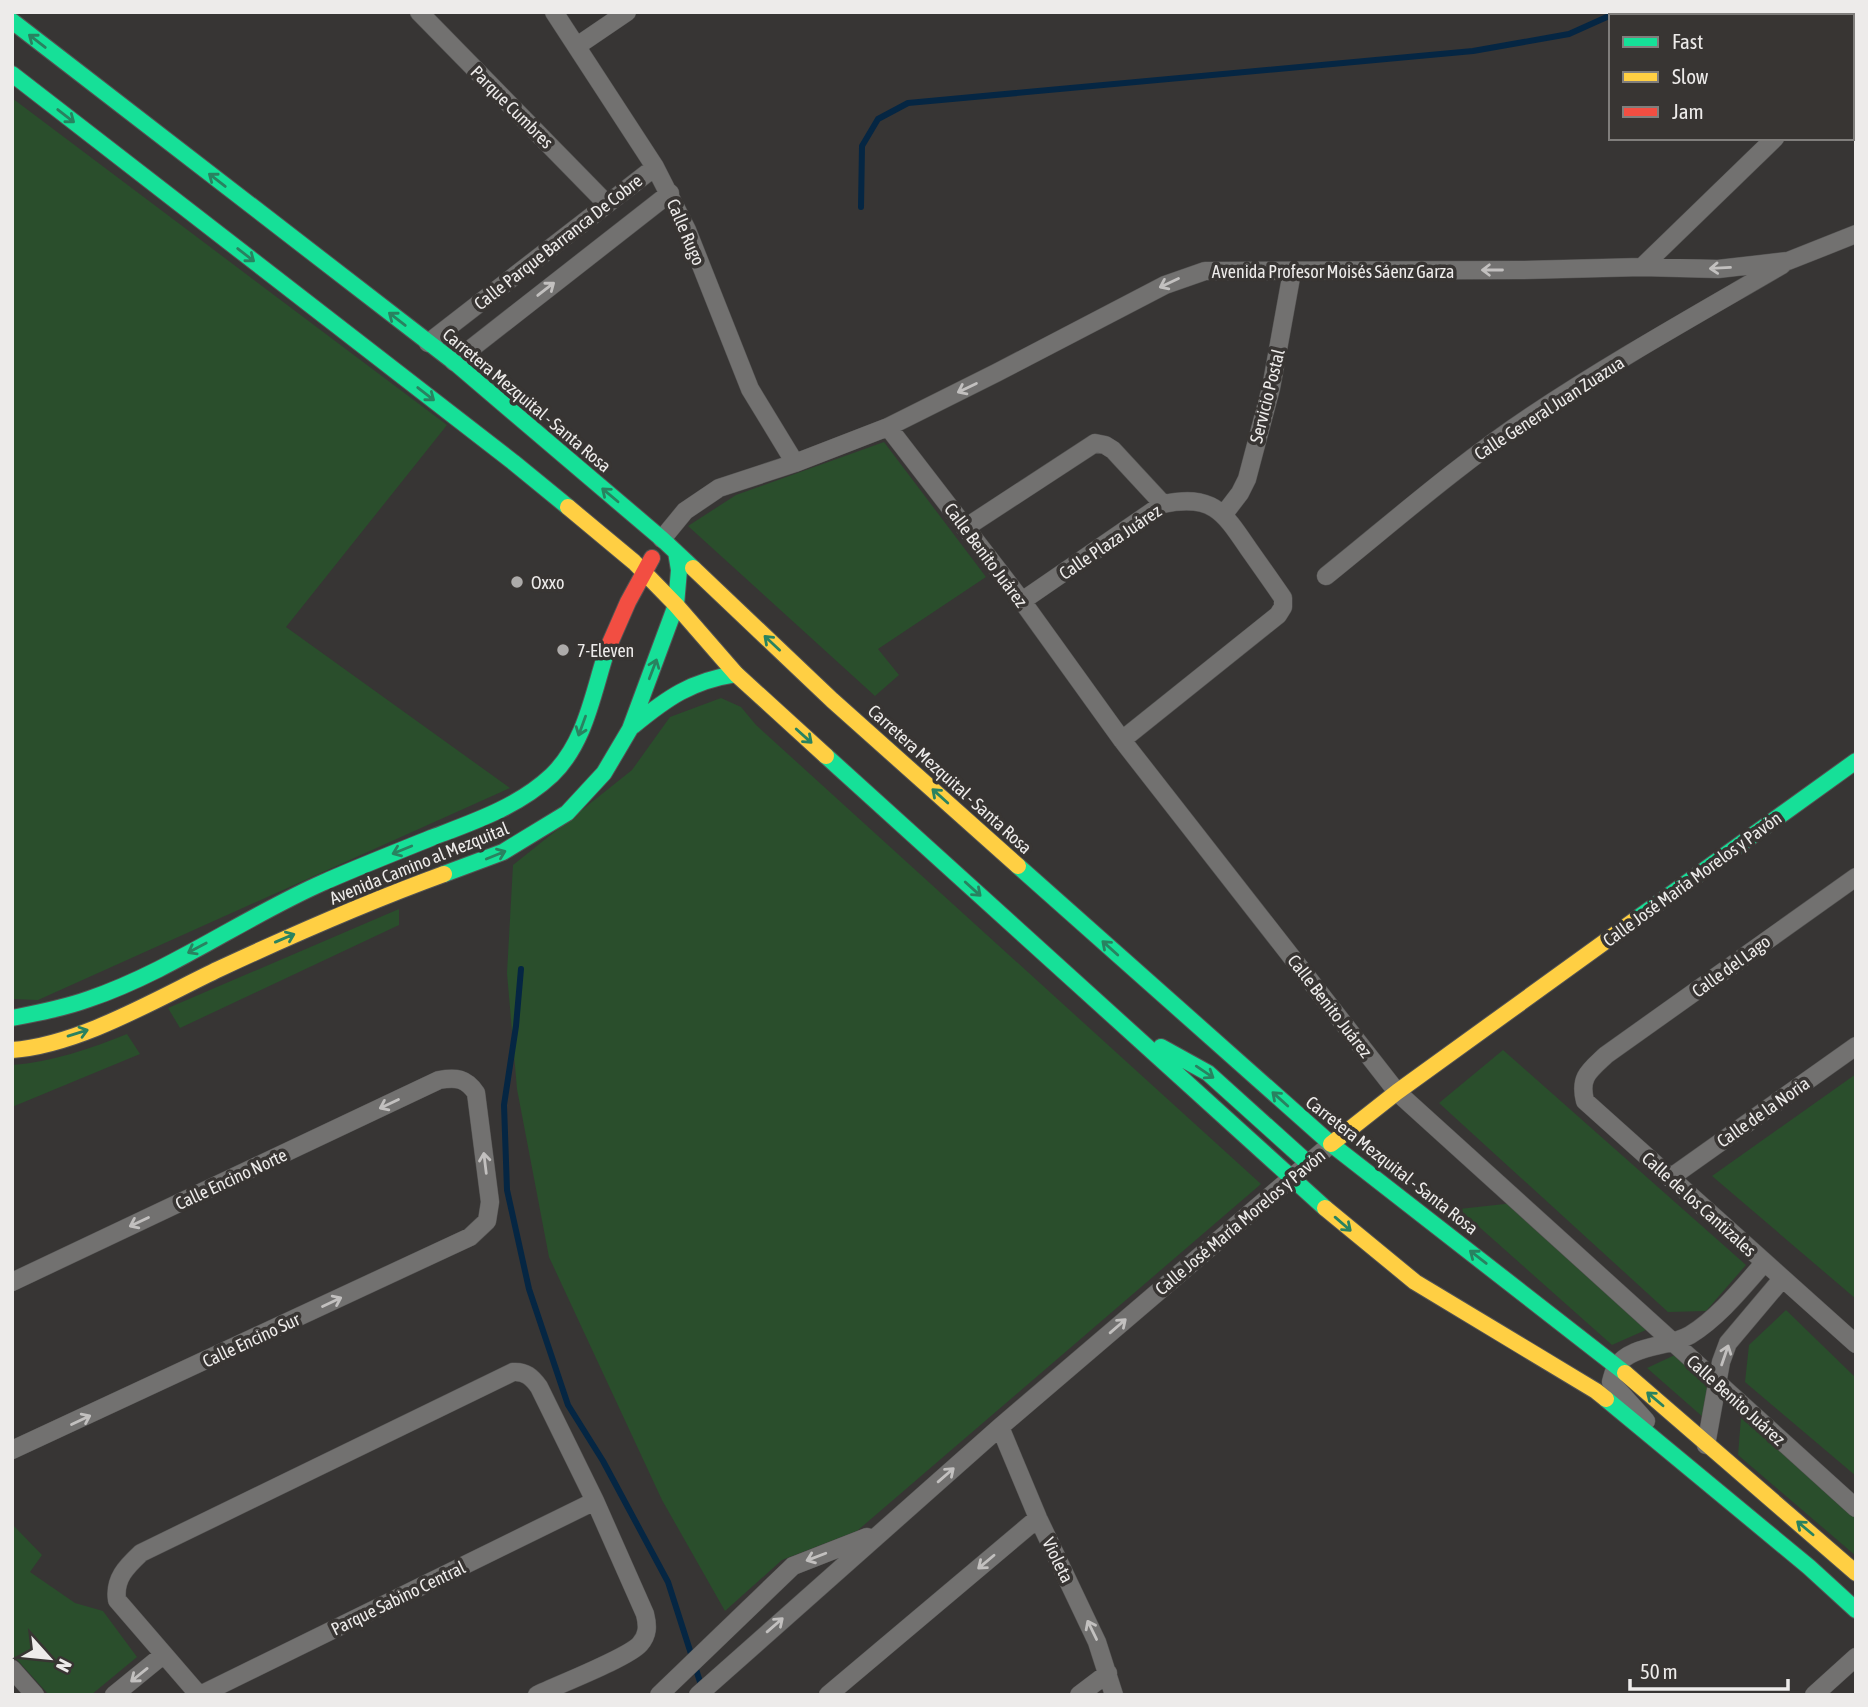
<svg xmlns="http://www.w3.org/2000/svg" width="1868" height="1707" viewBox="0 0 1868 1707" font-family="'Asap Condensed',sans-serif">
	<rect width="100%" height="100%" fill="#373534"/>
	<path fill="#2a4e2c" d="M12,98L447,425L286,627L510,788L38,1000L12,999Z
		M884,442L986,577L878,649L899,675L875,696L688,526L736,495Z
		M721,698L741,707L756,725L1261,1184L857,1531L782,1560L725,1611L662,1500L549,1257L517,1089L507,973L513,865L632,770L670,717Z
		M399,909V925L180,1028L168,1008Z
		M127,1034L140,1054L12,1107V1065C52,1062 90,1049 127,1034Z
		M1503,1050L1746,1265L1706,1311L1668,1312L1439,1103Z
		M1856,1074V1299L1712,1176Z
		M1514,1203L1648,1329L1612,1345L1459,1209Z
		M1786,1310L1856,1378V1476L1745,1382L1749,1345Z
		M1677,1354L1709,1387L1704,1418L1647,1368Z
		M1741,1418L1856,1517V1556L1738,1455Z
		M12,1524L42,1555L30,1572L75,1603L103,1611L137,1657L91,1695H49L12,1654Z"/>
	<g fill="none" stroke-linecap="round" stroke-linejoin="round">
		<path stroke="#052643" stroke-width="6" d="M861,207L862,146L878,119L908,103L1473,51L1569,34L1618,12
			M521,969L516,1026L504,1105L507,1190L529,1289L568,1405L603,1461L668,1582L702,1688"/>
		<defs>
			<path id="street" d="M419,12L606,203
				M554,12L655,167L687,230L750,389L795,463
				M1726,12L1729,16
				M577,46L627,12
				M1852,59L1856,55
				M1642,267L1775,138
				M428,343L655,167
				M454,362L670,193
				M888,427L1022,601L1122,740L1397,1092L1856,1508
				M1224,514L1240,493L1247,479L1271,388L1292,272
				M965,528L1095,443L1105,445L1113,450L1163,504
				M662,539L685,511L719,488L795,463L888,427L996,373L1165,285L1205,271L1522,270L1642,267L1718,269L1788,261L1856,234
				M1326,576C1393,522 1459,464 1531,416C1612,362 1698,314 1782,265
				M1022,601L1163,504C1212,494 1223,511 1248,548C1260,565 1272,582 1283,598V607L1278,615L1122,740
				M1856,877L1606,1055C1589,1071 1579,1077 1585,1101L1856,1344
				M1670,1178L1856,1046
				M12,1282L439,1080C456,1077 466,1078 476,1093L490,1202L487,1221L470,1237L12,1450
				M1646,1421L1611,1382C1612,1378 1614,1371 1616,1367C1631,1344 1668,1348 1690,1335C1719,1317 1742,1288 1764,1263
				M1000,1427L1038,1518L1097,1642L1114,1695
				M1706,1445L1721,1362L1728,1343L1782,1279
				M12,1669L35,1695
				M114,1695L163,1655
				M199,1695L117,1600C114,1579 126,1567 141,1553L513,1372C525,1371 532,1377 539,1387L595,1501L645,1614C648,1626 648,1635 640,1644C628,1658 557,1685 537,1695
				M200,1695L595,1501
				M659,1695L793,1566L867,1537
				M698,1695L1000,1427L1331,1144
				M828,1695L1038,1518
				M1079,1695L1108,1673
				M1814,1695L1856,1657"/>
			<path id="fast" d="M12,21L454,362L662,539L693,568
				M12,74L513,462L568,507
				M633,726C667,698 691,681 736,674
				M826,756L1325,1208
				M1018,866L1331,1144L1625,1373
				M444,874L503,852L567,813L604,773L630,729L676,605L679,570L676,552
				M1635,920L1856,761
				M12,1018C38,1013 64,1008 89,999C171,971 243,918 322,883C358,867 394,853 431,838C473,822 518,807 552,775C586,742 593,692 607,650
				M1161,1047L1208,1073L1309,1164
				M1606,1399L1809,1567L1856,1610"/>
			<path id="slow" d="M568,507L634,562L676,605L736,674L826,756
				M693,568L832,700L1018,866
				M12,1050C80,1045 158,998 219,969C292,935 367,902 444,874
				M1331,1144L1397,1092L1635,920
				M1325,1208L1415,1282L1596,1391L1606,1399
				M1625,1373L1856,1573"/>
			<path id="jam" d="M607,650L628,602L652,558"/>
		</defs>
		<use href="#street" stroke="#545352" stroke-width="19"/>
		<use href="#fast" stroke="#545352" stroke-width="18"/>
		<use href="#slow" stroke="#545352" stroke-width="18"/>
		<use href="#jam" stroke="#545352" stroke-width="18"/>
		<use href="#street" stroke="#727170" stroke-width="18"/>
		<use href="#fast" stroke="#16e098" stroke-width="16"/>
		<use href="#slow" stroke="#ffcf43" stroke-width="16"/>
		<use href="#jam" stroke="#f24e42" stroke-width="16"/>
	</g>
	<defs><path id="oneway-shaft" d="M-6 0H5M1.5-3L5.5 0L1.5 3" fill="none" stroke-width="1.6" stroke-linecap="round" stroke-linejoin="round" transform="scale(1.75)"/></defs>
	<g stroke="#298260">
		<use href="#oneway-shaft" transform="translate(37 41) rotate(-142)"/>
		<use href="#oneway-shaft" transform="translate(66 116) rotate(38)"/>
		<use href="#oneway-shaft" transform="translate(217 180) rotate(-142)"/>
		<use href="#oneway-shaft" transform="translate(246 255) rotate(38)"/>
		<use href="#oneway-shaft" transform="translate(397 319) rotate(-142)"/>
		<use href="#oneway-shaft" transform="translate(426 394) rotate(38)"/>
		<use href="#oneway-shaft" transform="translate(610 495) rotate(-140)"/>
		<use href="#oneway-shaft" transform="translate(772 643) rotate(-137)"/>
		<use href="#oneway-shaft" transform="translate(653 669) rotate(-69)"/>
		<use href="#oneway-shaft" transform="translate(582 726) rotate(110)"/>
		<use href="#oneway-shaft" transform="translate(804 736) rotate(42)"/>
		<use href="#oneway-shaft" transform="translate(940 796) rotate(-138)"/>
		<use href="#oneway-shaft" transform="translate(402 850) rotate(158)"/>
		<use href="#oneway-shaft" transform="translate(496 855) rotate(-22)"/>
		<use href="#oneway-shaft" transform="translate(973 889) rotate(42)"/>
		<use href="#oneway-shaft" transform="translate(285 938) rotate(-23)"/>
		<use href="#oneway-shaft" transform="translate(197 948) rotate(152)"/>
		<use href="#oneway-shaft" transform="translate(1110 948) rotate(-138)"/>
		<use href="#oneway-shaft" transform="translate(78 1033) rotate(-17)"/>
		<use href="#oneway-shaft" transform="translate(1205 1072) rotate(34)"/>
		<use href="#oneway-shaft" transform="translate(1280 1099) rotate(-138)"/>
		<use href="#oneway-shaft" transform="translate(1343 1224) rotate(41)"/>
		<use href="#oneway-shaft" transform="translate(1478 1257) rotate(-142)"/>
		<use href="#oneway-shaft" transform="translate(1655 1399) rotate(-140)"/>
		<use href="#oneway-shaft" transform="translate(1805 1528) rotate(-140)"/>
	</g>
	<g stroke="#c2c0bf">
		<use href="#oneway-shaft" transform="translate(1720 268) rotate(177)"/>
		<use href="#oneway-shaft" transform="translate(1492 270) rotate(180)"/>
		<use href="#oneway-shaft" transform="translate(1169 283) rotate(155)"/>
		<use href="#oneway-shaft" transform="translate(546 289) rotate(-38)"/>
		<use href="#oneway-shaft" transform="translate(967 388) rotate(154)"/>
		<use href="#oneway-shaft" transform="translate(389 1104) rotate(155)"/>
		<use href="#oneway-shaft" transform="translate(485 1163) rotate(-97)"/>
		<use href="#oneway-shaft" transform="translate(139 1222) rotate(155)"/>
		<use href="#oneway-shaft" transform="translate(332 1302) rotate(-25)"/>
		<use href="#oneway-shaft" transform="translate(1118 1326) rotate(-41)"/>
		<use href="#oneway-shaft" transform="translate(1725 1355) rotate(-71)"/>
		<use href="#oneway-shaft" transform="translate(81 1420) rotate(-25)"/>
		<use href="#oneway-shaft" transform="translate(946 1475) rotate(-41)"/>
		<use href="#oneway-shaft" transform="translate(816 1557) rotate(159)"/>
		<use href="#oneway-shaft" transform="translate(986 1562) rotate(140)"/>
		<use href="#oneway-shaft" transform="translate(775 1625) rotate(-41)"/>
		<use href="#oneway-shaft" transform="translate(1092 1630) rotate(-116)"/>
		<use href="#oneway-shaft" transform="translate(139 1675) rotate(141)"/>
	</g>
	<g fill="#adabaa" stroke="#383533" stroke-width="2.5">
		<circle cx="517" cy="582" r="7"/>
		<circle cx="563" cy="650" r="7"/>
	</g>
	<g text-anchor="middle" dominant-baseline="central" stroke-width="7" stroke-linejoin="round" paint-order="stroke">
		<g font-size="18" fill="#edebea" stroke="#383533">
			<text transform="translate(512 107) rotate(45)">Parque Cumbres</text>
			<text transform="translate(686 232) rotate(67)">Calle Rugo</text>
			<text transform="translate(558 242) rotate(-38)">Calle Parque Barranca De Cobre</text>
			<text x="1333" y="271">Avenida Profesor Moisés Sáenz Garza</text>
			<text transform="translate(1267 396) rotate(-76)">Servicio Postal</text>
			<text transform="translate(527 400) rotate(40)">Carretera Mezquital - Santa Rosa</text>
			<text transform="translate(1549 408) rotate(-33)">Calle General Juan Zuazua</text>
			<text transform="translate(1110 542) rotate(-34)">Calle Plaza Juárez</text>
			<text transform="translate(986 555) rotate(53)">Calle Benito Juárez</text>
			<text transform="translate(950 779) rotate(42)">Carretera Mezquital - Santa Rosa</text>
			<text transform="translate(419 863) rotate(-22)">Avenida Camino al Mezquital</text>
			<text transform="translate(1692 879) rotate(-36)">Calle José María Morelos y Pavón</text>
			<text transform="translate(1731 966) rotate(-36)">Calle del Lago</text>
			<text transform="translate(1330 1006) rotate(52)">Calle Benito Juárez</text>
			<text transform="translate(1763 1112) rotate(-35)">Calle de la Noria</text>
			<text transform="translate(1392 1165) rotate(38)">Carretera Mezquital - Santa Rosa</text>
			<text transform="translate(231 1179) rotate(-25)">Calle Encino Norte</text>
			<text transform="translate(1699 1204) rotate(42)">Calle de los Cantizales</text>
			<text transform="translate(1240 1222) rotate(-40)">Calle José María Morelos y Pavón</text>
			<text transform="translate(251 1340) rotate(-25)">Calle Encino Sur</text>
			<text transform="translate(1736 1400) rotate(42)">Calle Benito Juárez</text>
			<text transform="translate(1058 1560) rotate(64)">Violeta</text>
			<text transform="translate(398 1598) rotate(-26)">Parque Sabino Central</text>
		</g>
		<g font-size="18" fill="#edebea" stroke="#383533" text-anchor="start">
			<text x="531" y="582">Oxxo</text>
			<text x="577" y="650">7-Eleven</text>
		</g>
	</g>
	<rect width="1868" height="1707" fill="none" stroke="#edebea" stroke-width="28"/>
	<rect x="1609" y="14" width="245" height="126" fill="#383533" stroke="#807e7c" stroke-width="2"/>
	<rect x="1623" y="37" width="35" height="10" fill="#16e098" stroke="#807e7c" stroke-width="2"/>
	<text x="1672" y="49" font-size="21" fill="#edebea">Fast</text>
	<rect x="1623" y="72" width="35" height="10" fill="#ffcf43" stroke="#807e7c" stroke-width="2"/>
	<text x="1672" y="84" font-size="21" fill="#edebea">Slow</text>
	<rect x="1623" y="107" width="35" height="10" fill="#f24e42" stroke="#807e7c" stroke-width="2"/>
	<text x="1672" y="119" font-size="21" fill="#edebea">Jam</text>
	<g transform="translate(49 1658) rotate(117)" stroke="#383533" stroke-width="5" paint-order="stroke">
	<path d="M0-5L12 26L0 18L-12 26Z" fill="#edebea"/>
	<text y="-10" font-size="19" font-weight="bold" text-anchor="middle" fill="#edebea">N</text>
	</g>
	<path d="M1630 1679v10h158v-10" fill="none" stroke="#edebea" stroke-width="3.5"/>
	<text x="1640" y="1679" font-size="21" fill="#edebea" stroke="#383533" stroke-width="5" paint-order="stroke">50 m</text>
</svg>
